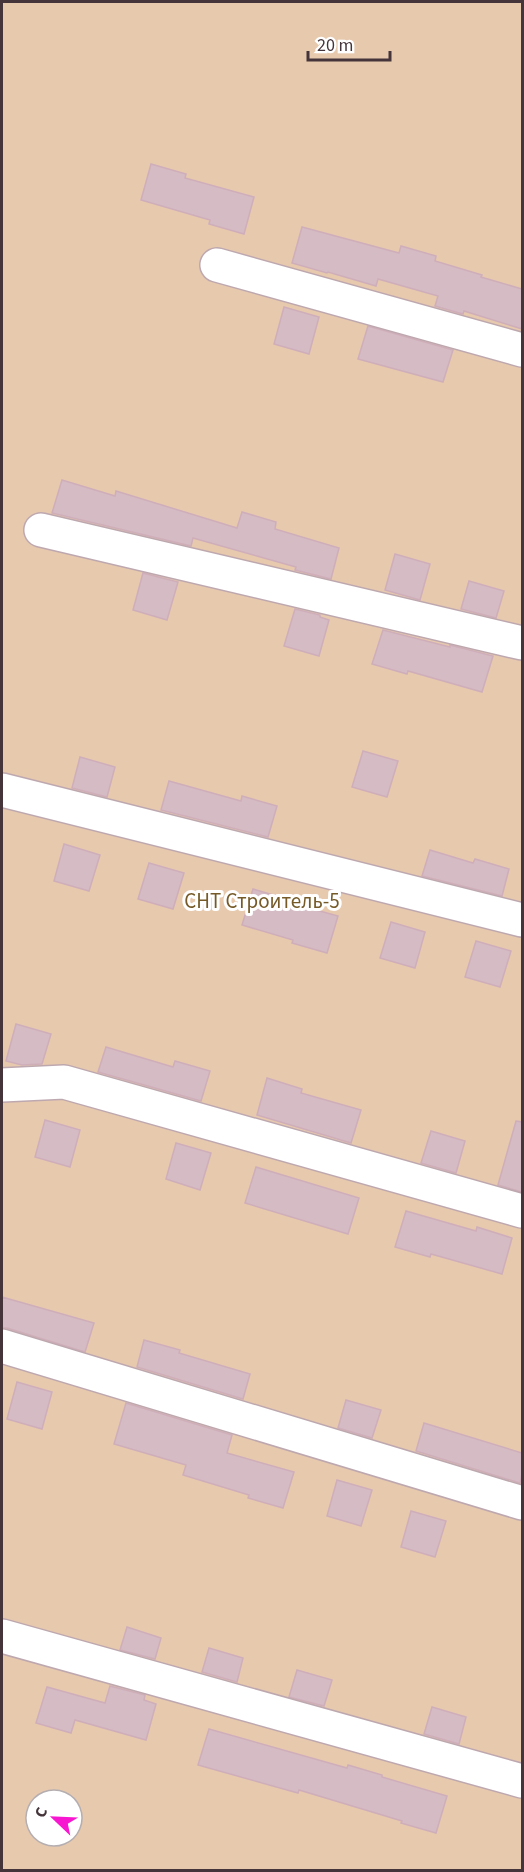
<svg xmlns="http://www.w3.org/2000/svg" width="524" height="1872" viewBox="0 0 524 1872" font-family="'Source Sans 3',sans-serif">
	<rect width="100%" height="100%" fill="#f2e5e9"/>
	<path fill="#e7c9ae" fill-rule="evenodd" d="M2,2H522V1870H2ZM36,1800H72V1836H36Z"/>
	<path fill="#d4bbc4" stroke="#cfaeba" stroke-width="1.5" d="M151,164L186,174L185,178L254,197L244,234L209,224L210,220L141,200Z
		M302,227L399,253L401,246L436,256L435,261L482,275L481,277L522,289V329L464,311L463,314L435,306L438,296L378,279L376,286L328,272L327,273L292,263Z
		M284,307L319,317L309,354L274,344Z
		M368,326L453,350L443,382L358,359Z
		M62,480L115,496L116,491L237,528L242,512L276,522L275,529L339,548L331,579L295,570L296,567L193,538L191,546L52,513Z
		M395,554L430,564L420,600L385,590Z
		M143,573L178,582L167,620L133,610Z
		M469,581L504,591L496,618L461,609Z
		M295,609L320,615V617L329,620L319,656L284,646Z
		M383,630L450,647V645L493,656L482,692L408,671L407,674L372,664Z
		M363,751L398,761L387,797L352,787Z
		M80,757L115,767L107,797L72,788Z
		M169,781L241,801L242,796L277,806L268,837L161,810Z
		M64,844L100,855L89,891L54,881Z
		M430,850L473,863L475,859L509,869L502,896L422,876Z
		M149,863L184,873L173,909L138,899Z
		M253,889L287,899V902L338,916L327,953L292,943L293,940L242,925Z
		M391,922L425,932L415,968L380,958Z
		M476,941L511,951L500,987L465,977Z
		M16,1024L51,1034L42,1064L22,1065L6,1061Z
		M106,1047L173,1067L175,1061L210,1071L201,1101L98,1072Z
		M267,1078L302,1089L301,1093L361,1110L351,1143L257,1115Z
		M45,1120L80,1130L70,1167L35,1157Z
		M516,1121L522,1122V1192L498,1185Z
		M431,1131L465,1141L456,1173L421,1163Z
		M176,1143L211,1153L200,1190L166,1179Z
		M256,1167L359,1198L348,1234L245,1203Z
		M406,1211L476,1231L477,1227L512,1238L502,1274L431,1254L430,1257L395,1247Z
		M2,1297L94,1323L85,1352L7,1328H2Z
		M144,1340L180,1350L179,1353L250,1374L243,1399L137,1367Z
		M17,1382L52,1392L42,1429L7,1419Z
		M346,1400L381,1410L372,1438L338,1428Z
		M126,1403L232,1435L227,1453L294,1472L283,1508L248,1498L249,1495L183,1475L186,1465L114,1444Z
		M424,1423L522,1453V1474L520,1483L416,1451Z
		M337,1480L372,1490L361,1526L327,1516Z
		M411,1511L446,1521L435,1557L401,1547Z
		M127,1627L161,1638L155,1659L120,1650Z
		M209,1648L243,1658L237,1682L202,1672Z
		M297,1670L332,1680L324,1706L289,1697Z
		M110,1686L145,1695L144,1700L156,1704L146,1740L75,1720L71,1733L36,1723L47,1687L105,1703Z
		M432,1707L466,1717L459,1744L424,1734Z
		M209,1729L347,1768L348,1765L382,1775V1777L447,1796L436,1833L401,1823L402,1821L299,1790L298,1793L198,1765Z"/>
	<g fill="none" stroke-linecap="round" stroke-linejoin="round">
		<defs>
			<path id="minor" d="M217,265L522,350
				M41,530L522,643
				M2,790L522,920
				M2,1085L64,1082L522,1211
				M2,1346L522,1503
				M2,1636L522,1781"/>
		</defs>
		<use href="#minor" stroke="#bea8af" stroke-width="36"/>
		<use href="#minor" stroke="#fff" stroke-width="33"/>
	</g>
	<g text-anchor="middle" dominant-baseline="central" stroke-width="6" stroke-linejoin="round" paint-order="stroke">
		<g font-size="21" fill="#765b29" stroke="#fff">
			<text x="262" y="901">СНТ Строитель-5</text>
		</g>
	</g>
	<rect width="524" height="1872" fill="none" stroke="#45353b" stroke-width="6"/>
	<g transform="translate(54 1818) rotate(293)"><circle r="28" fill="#ffffff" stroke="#b5aeb1" stroke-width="1.5"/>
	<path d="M0-4.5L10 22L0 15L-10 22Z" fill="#f817d0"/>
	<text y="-9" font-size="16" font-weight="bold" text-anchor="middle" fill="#45353b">С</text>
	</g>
	<path d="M308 51v9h82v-9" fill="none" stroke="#45353b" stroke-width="3"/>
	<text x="317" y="51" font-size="18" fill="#45353b" stroke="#ffffff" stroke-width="4.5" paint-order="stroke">20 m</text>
</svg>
